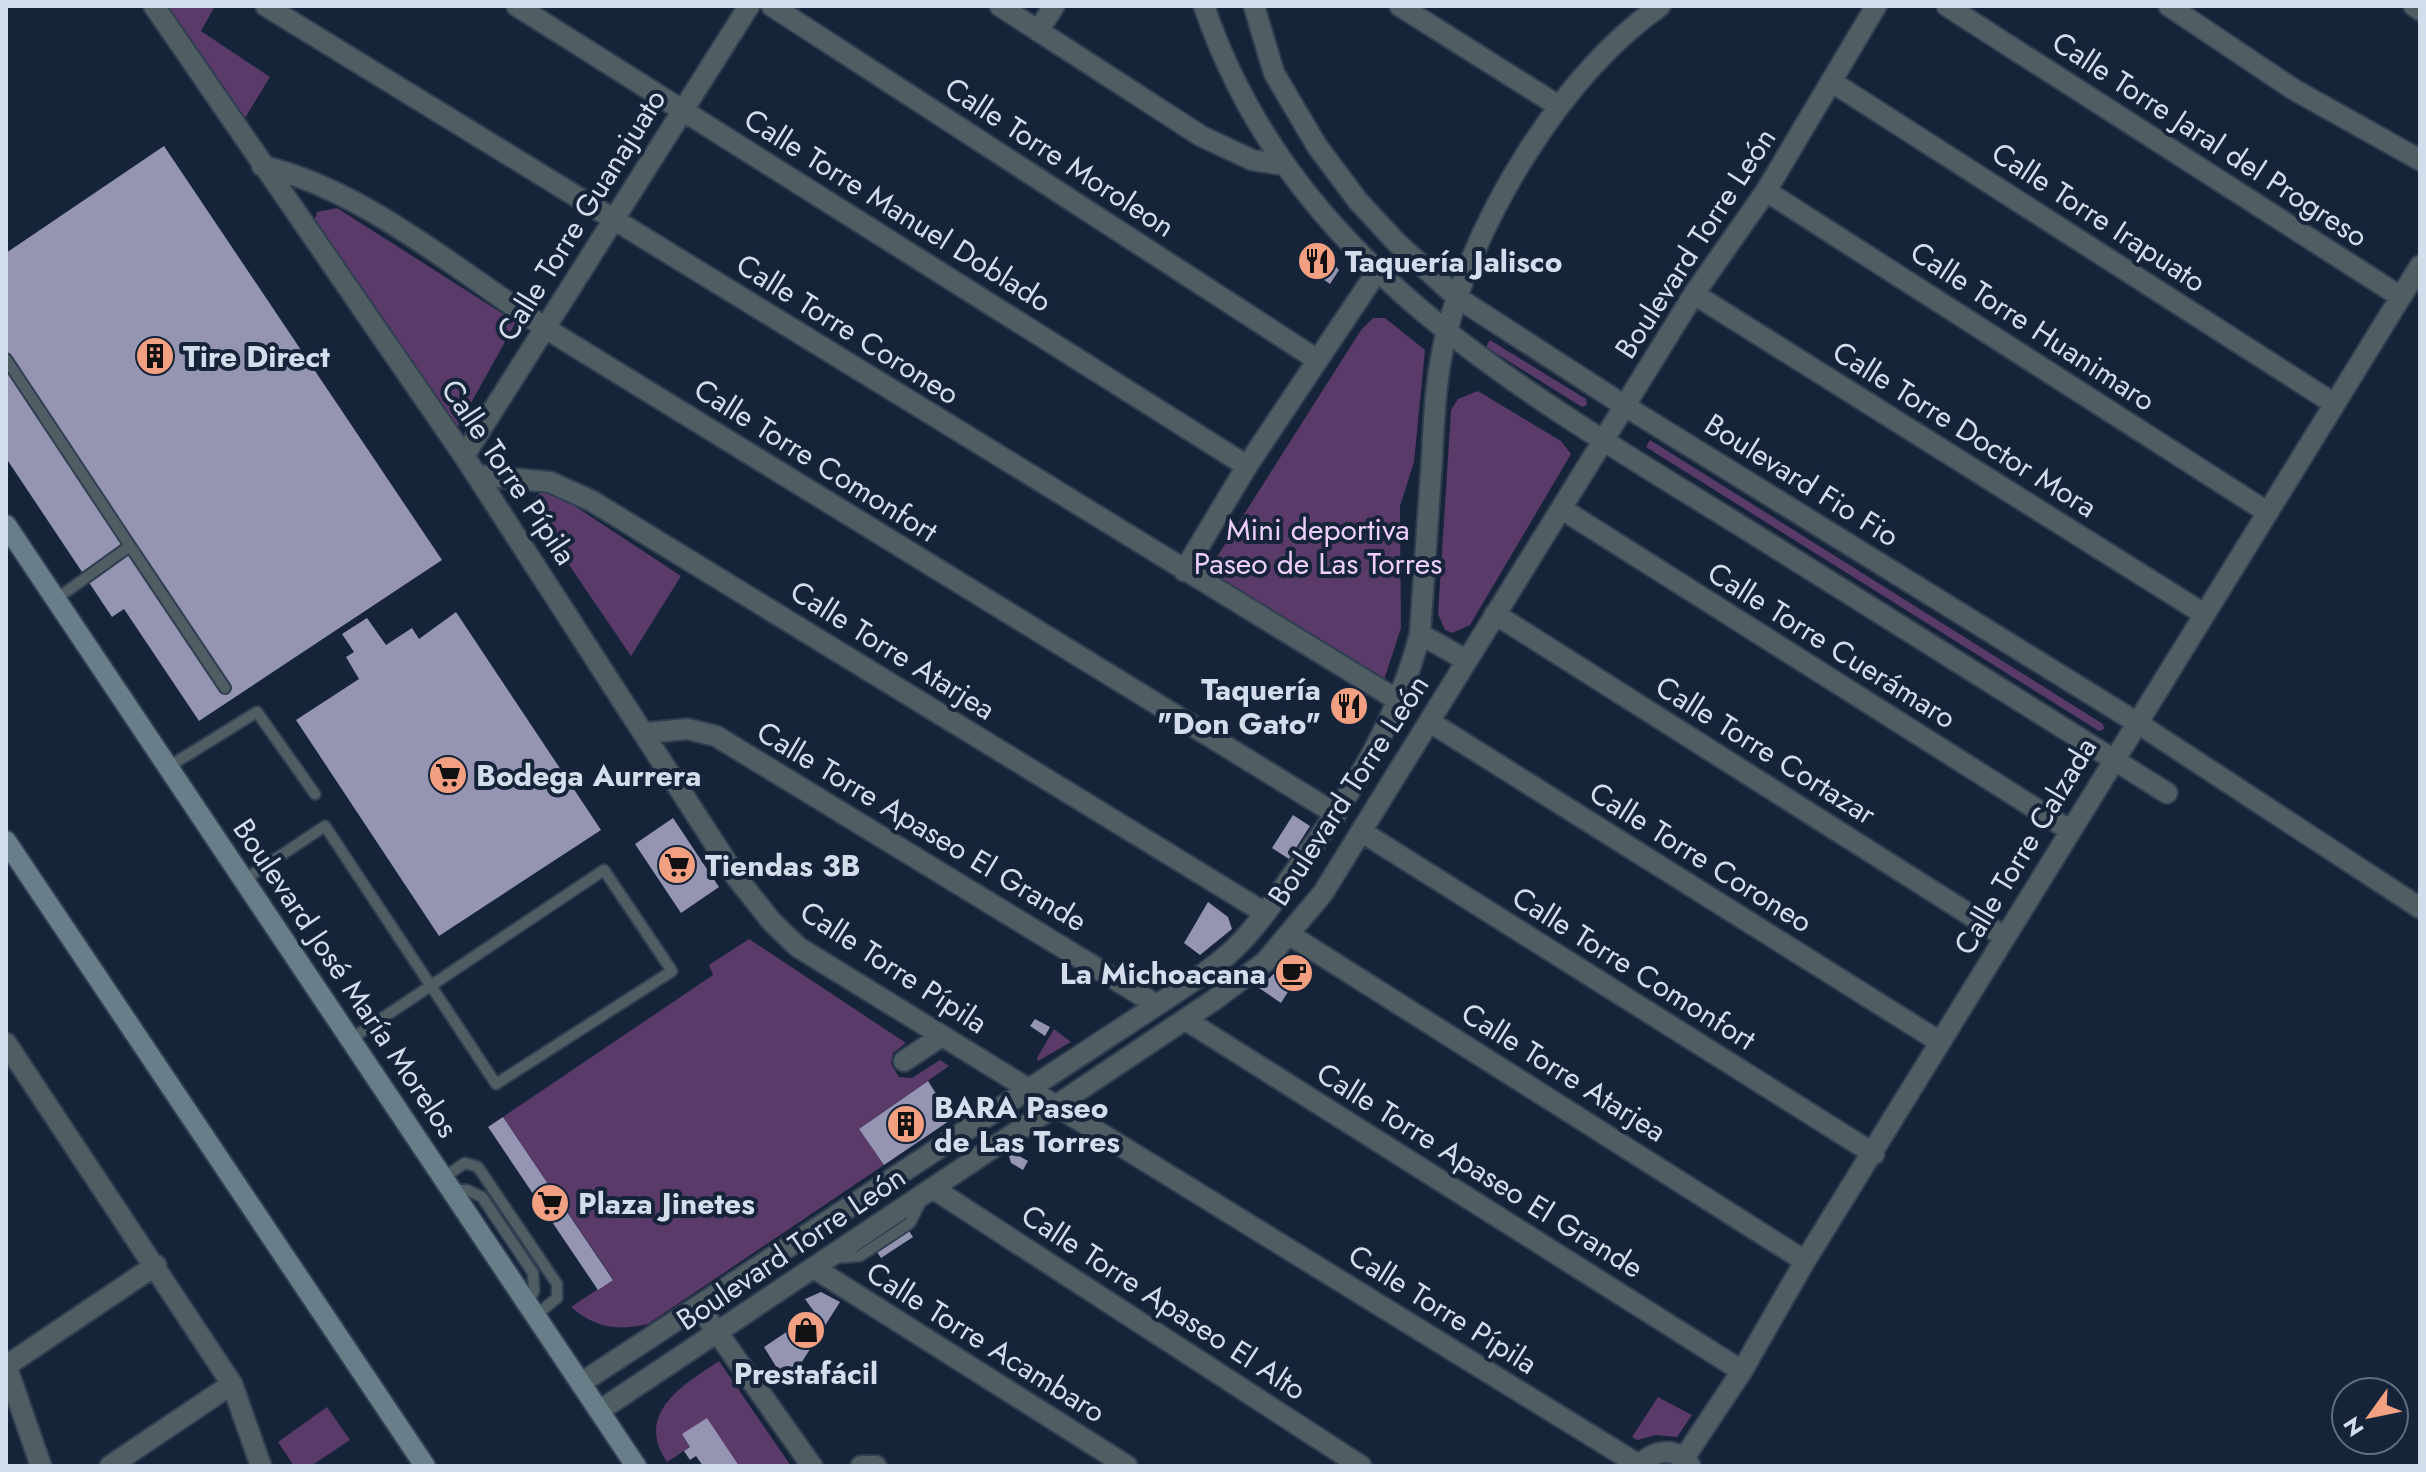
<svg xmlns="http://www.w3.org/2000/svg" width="2426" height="1472" viewBox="0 0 2426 1472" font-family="Jost,sans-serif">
	<rect width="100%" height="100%" fill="#152439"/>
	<path fill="#5a3a68" d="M164,6H215L201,31L270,77L245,118Z
		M337,208L516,322L455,432L314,222L317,212Z
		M1373,318H1385L1425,350L1414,462L1400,506L1401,628L1383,683L1208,571L1361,330Z
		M1490,340L1586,399L1587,405L1582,407L1486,347Z
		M1478,391L1561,441L1571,454L1470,625L1452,633L1445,630L1438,614L1451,410L1458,399Z
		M1650,440L2103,724L2104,729L2099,731L1646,447Z
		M552,491L681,576L631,656L533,512L532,500L540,493Z
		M749,939L906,1043L893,1053L891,1064L899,1077L912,1078L940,1060L949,1066L859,1129L884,1165L648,1324C617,1331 595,1328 571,1307L613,1279L503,1117L713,975L709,965Z
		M1054,1029L1071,1042L1038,1061L1037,1058Z
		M719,1361L791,1466H739L682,1434L690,1447L667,1462C634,1413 683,1385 719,1361Z
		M1658,1397L1692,1415L1677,1437L1655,1435L1638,1440L1632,1437Z
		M327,1407L350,1440L311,1466H294L278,1442Z"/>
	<path fill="#9594b3" d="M164,146L442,560L199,721L124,609L112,617L6,458V253Z
		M1314,243L1339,270L1330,284L1301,264Z
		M456,612L601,830L439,936L296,720L359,679L346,657L354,652L342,634L367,618L386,645L412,628L419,639Z
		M1340,689L1367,707L1358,722L1331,705Z
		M1293,815L1310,826L1289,859L1272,848Z
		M673,818L719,887L681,913L635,844Z
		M1208,902L1228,917L1232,929L1200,955L1184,943Z
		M1298,959L1306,963L1281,1003L1259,988L1285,963Z
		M1035,1019L1050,1027L1045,1036L1030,1026Z
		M928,1081L952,1119L884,1165L859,1129Z
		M503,1117L613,1280L598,1290L488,1127Z
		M1014,1153L1028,1161L1023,1170L1011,1163L1009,1156Z
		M909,1231L913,1237L881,1258L877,1252Z
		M821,1292L840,1302L791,1379L780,1373L764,1347L815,1313L805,1299Z
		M707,1418L739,1466H703L696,1456L690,1460L684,1451L690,1447L682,1434Z"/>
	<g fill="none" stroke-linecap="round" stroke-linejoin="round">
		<defs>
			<path id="service" d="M6,359L130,546
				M56,599L130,546L225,688
				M168,767L257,712L315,794
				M244,880L325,826L496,1084L672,971L604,870L351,1039
				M444,1177L465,1163L478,1167L557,1284V1298L536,1315
				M453,1190H467L482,1197L533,1273L534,1291L528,1304
				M834,1258L860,1256L910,1223L922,1199"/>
			<path id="minor" d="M154,6L464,456L737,878L772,922L798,947L1639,1465
				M266,6L1399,701
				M517,6L1247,466
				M772,6L1316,359
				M1000,6L1201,136L1252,160L1284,165
				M1204,6C1294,271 1535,397 1757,536C1894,622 2030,707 2167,793
				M1254,6L1274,73L1317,146L1358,201L1397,243L1458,298L1625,406L2136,722L2420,908
				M1400,6L1557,105
				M1947,6L2401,297
				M2169,6L2293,89L2420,160
				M2414,6L2420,10
				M1038,31L1054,6
				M1832,82L2333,403
				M262,166C369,190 472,283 566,341C823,499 1080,657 1336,814
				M1766,191L2267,512
				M1694,294L2204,614
				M464,456L749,6
				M476,475L550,482L592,501L1265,913
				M1562,509L2071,831
				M1184,571L1247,466L1376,273
				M1495,614L2005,937
				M1420,634L1466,660
				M1430,722L1940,1042
				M647,733L687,729L716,736L1157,1005
				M1362,832L1874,1154
				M1290,935L1805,1261
				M1186,1020L1742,1371
				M6,1043L232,1384L261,1466
				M904,1061L942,1036
				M934,1189L1361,1466
				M814,1268L1127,1466
				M700,1308L812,1466
				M6,1365L41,1466
				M6,1366L156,1265
				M581,1383L1157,1005C1185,986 1217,967 1240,943C1264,918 1283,888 1303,860C1354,790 1398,719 1420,634C1424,575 1428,517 1432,458C1434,417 1436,372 1447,331C1478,215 1561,76 1660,6
				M599,1411L1214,1000L1265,962L1323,893L1694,294L1766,191L1876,6
				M1684,1458L1742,1371L1805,1261L2420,266
				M110,1466L232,1384
				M861,1466H876
				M1639,1466C1654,1449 1676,1446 1690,1466"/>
			<path id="secondary" d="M6,525L636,1466
				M6,841L425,1466"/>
		</defs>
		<use href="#service" stroke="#303e52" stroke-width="14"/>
		<use href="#minor" stroke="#303e52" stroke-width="24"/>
		<use href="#secondary" stroke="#303e52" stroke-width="24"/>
		<use href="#service" stroke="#505e64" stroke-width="10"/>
		<use href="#minor" stroke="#505e64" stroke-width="20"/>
		<use href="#secondary" stroke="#687e89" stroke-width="20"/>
	</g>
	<defs>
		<symbol id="restaurant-disc" viewBox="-11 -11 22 22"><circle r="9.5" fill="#f2a081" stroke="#152439"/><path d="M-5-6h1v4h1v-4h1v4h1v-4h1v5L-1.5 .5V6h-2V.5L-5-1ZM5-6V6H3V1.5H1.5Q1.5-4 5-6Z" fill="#111"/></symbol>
		<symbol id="building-disc" viewBox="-11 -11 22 22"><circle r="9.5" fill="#f2a081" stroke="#152439"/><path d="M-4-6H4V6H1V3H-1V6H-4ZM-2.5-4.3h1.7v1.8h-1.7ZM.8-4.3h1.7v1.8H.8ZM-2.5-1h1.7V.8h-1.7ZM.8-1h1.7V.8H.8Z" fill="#111"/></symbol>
		<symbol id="supermarket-disc" viewBox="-11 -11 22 22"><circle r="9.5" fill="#f2a081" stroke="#152439"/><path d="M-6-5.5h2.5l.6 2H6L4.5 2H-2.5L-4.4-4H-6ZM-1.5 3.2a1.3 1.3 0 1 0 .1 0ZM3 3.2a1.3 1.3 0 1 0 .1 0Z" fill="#111"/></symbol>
		<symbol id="cafe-disc" viewBox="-11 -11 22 22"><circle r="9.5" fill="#f2a081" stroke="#152439"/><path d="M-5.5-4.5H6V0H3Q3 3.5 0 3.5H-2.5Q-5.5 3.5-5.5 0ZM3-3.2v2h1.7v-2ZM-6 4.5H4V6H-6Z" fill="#111"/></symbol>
		<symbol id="shop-disc" viewBox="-11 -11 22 22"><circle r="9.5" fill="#f2a081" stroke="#152439"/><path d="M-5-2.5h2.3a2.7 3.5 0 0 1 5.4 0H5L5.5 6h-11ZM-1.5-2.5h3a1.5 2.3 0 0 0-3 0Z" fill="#111"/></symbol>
	</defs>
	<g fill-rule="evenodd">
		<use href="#restaurant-disc" x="1295" y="239" width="44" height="44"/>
		<use href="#building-disc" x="133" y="334" width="44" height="44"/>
		<use href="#restaurant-disc" x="1327" y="684" width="44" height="44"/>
		<use href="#supermarket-disc" x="426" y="753" width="44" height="44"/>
		<use href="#supermarket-disc" x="655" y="843" width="44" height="44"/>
		<use href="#cafe-disc" x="1272" y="951" width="44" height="44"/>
		<use href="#building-disc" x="884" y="1102" width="44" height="44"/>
		<use href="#supermarket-disc" x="528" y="1181" width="44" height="44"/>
		<use href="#shop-disc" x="784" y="1308" width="44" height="44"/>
	</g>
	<g text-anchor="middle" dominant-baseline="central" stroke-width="8" stroke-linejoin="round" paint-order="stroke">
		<g font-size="30" fill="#d3ddeb" stroke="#152439">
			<text transform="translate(2210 139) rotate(33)">Calle Torre Jaral del Progreso</text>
			<text transform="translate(1060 157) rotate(33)">Calle Torre Moroleon</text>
			<text transform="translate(898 210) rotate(32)">Calle Torre Manuel Doblado</text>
			<text transform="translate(581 215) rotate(-58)">Calle Torre Guanajuato</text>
			<text transform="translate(2099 217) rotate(33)">Calle Torre Irapuato</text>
			<text transform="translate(1695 243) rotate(-57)">Boulevard Torre León</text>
			<text transform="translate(2033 326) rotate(33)">Calle Torre Huanimaro</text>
			<text transform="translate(848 329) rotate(32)">Calle Torre Coroneo</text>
			<text transform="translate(1965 429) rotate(32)">Calle Torre Doctor Mora</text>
			<text transform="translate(816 460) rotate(32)">Calle Torre Comonfort</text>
			<text transform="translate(509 472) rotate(56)">Calle Torre Pípila</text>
			<text transform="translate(1802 480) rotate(32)">Boulevard Fio Fio</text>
			<text transform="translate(1832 645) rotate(32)">Calle Torre Cuerámaro</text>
			<text transform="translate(893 650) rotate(32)">Calle Torre Atarjea</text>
			<text transform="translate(1766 750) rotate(32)">Calle Torre Cortazar</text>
			<text transform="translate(1348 790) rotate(-57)">Boulevard Torre León</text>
			<text transform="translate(922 826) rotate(31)">Calle Torre Apaseo El Grande</text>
			<text transform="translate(2025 846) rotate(-59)">Calle Torre Calzada</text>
			<text transform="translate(1701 857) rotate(32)">Calle Torre Coroneo</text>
			<text transform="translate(894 967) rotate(33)">Calle Torre Pípila</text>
			<text transform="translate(1634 968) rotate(32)">Calle Torre Comonfort</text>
			<text transform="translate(346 978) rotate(56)">Boulevard José María Morelos</text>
			<text transform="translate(1564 1072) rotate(32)">Calle Torre Atarjea</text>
			<text transform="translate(1480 1170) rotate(32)">Calle Torre Apaseo El Grande</text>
			<text transform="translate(791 1248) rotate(-34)">Boulevard Torre León</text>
			<text transform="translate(1164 1302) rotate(33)">Calle Torre Apaseo El Alto</text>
			<text transform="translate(1443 1309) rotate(32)">Calle Torre Pípila</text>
			<text transform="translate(986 1342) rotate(32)">Calle Torre Acambaro</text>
		</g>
		<g font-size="30" font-weight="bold" fill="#d3ddeb" stroke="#152439" text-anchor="start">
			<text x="1345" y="261">Taquería Jalisco</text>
			<text x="183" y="356">Tire Direct</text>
			<text x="1321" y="689" text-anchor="end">Taquería<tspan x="1321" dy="34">"Don Gato"</tspan></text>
			<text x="476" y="775">Bodega Aurrera</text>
			<text x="705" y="865">Tiendas 3B</text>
			<text x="1266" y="973" text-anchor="end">La Michoacana</text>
			<text x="934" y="1107">BARA Paseo<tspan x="934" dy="34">de Las Torres</tspan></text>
			<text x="578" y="1203">Plaza Jinetes</text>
			<text x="806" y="1373" text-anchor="middle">Prestafácil</text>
		</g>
		<g font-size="30" fill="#edcefc" stroke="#152439">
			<text x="1318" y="529">Mini deportiva<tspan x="1318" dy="34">Paseo de Las Torres</tspan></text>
		</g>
	</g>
	<rect width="2426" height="1472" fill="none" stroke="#d3ddeb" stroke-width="16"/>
	<g transform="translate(2370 1416) rotate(237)"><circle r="38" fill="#152439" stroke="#616e80" stroke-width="2"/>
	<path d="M0-6L14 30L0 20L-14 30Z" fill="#f2a081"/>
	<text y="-12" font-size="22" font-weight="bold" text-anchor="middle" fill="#d3ddeb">N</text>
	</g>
</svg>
